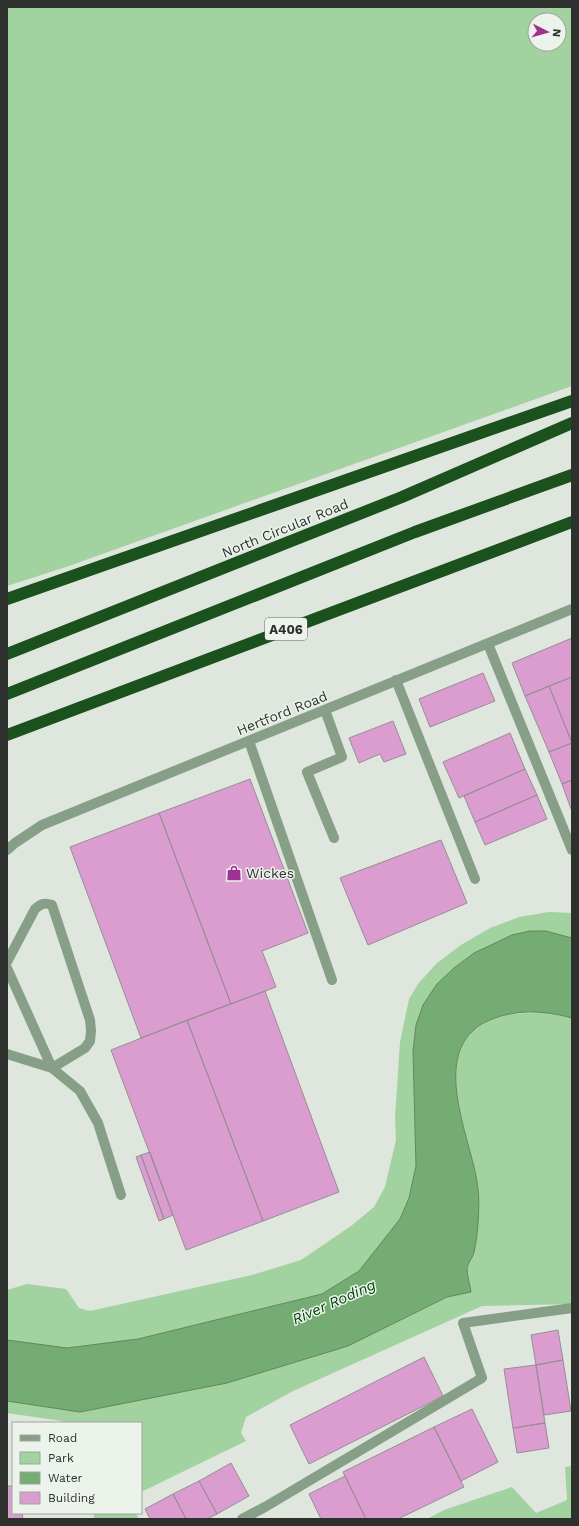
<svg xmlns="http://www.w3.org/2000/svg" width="579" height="1526" viewBox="0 0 579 1526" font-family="'Work Sans',sans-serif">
	<rect width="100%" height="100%" fill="#dee6dd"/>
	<path fill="#a1d29f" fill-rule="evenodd" d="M7,7H572V386L66,567L7,586ZM535,20H559V44H535Z
		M549,912L572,913V938L546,931L512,935L474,953L454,968L437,984L416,1025L413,1051L416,1166L409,1198L400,1219L359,1271L322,1294L138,1339L67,1348L7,1340V1290L27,1284L66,1289L79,1308L90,1311L252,1275L301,1260L351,1226L374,1207L385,1187L396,1140L395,1118L400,1042L409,999L418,984L437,963L461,945L490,928L519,917Z
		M550,1012L572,1018V1304L482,1306L293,1391L246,1417L241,1433L246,1441L141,1492V1423H64L62,1421L7,1413V1401L80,1412L227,1383L348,1346L447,1297L470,1292L467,1268L474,1252L477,1233L479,1189L460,1111L455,1079L457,1059L464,1041L473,1031L488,1021L508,1014Z
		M572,1466V1519H427L444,1510L512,1487L536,1513L567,1500L565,1467Z
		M94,1513H136L139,1519H94Z"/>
	<path fill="#74ac73" stroke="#5f875e" d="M530,931H546L572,938V1018C547,1011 520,1009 495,1018C422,1044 472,1137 478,1188C480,1204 478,1236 474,1252C473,1257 468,1263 467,1268C467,1276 470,1285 471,1292L447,1297L348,1346L227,1383L80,1412L7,1401V1340L67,1348L138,1339L322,1294L359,1271L400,1219L409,1198L416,1166L413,1051L416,1025L423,1005L437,984L454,968L474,953L512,935Z"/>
	<path fill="#db9dd0" stroke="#968e94" d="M572,638V677L525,696L512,663Z
		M483,673L495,701L430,727L419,699Z
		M572,677V743L549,686Z
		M549,686L572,743L549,752L525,696Z
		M393,721L406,754L384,762L380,754L359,763L349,738Z
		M510,733L525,769L459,798L443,762Z
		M572,743V780L562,784L549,752Z
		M525,769L537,795L475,822L464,796Z
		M250,779L308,933L262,951L276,987L231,1004L159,813Z
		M572,780V809H571L562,784Z
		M537,795L547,819L485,845L475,822Z
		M159,813L231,1004L141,1038L70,847Z
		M441,840L467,903L368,945L340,878Z
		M265,991L339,1192L263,1221L187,1020Z
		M187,1020L263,1221L186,1250L111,1050Z
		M150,1152L173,1215L164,1219L141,1155Z
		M141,1155L164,1219L159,1221L136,1157Z
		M558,1330L563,1360L536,1365L531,1335Z
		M424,1357L443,1396L309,1464L290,1425Z
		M563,1360L571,1411L544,1415L536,1365Z
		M536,1365L545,1423L513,1428L504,1369Z
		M472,1409L498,1462L461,1481L434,1427Z
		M545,1423L549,1448L517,1453L513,1428Z
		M434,1427L464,1487L398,1519H366L343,1472Z
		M231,1463L249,1496L217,1514L199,1481Z
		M345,1476L366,1519H321L309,1494Z
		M199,1481L217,1514L207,1519H186L173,1494Z
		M7,1486H13V1513H23L22,1519H7Z
		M173,1494L186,1519H150L145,1509Z"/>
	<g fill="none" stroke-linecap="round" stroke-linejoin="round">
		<path stroke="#879f86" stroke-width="10" d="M488,644L572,850
			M396,680L475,879
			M325,710L342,757L307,772L334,838
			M249,741L332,980
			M7,962L35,909C41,904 44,902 52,905L90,1020L91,1031L90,1041L85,1048L52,1068L7,968
			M7,1054L52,1068L80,1091L98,1123L121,1195
			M242,1519L265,1507L482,1378L463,1323L572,1308"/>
		<path stroke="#879f86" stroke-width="10" d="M7,850L15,843L42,825L572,609"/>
		<path stroke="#1a511d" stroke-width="12" d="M7,599L572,401
			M7,654L402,497L572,423
			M7,694L415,532L572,475
			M7,735L572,522"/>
	</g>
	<defs>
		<symbol id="shop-bare" viewBox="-9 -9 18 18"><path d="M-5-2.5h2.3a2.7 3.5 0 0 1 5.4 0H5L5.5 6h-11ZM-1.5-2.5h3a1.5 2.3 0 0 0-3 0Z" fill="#9e3292" stroke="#ebf3eb" stroke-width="2.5" paint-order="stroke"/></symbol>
	</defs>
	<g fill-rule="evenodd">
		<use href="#shop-bare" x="223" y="862" width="22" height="22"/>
	</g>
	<g text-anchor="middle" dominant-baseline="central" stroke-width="3" stroke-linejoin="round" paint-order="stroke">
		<rect fill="#ebf3eb" stroke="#666a65" stroke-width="1" x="265" y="618" width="42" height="22" rx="3"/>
		<g font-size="13" font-weight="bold" fill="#2d302c">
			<text x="286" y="629">A406</text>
		</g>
		<g font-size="14" fill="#2d302c" stroke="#ebf3eb">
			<text transform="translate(285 528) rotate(-22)">North Circular Road</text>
			<text transform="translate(282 713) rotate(-22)">Hertford Road</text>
		</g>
		<g font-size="14" fill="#2d302c" stroke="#ebf3eb" text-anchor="start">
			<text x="246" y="873">Wickes</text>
		</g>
		<g font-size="15" font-style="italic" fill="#05440d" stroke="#ebf3eb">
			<text transform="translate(334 1302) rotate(-24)">River Roding</text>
		</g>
	</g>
	<rect width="579" height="1526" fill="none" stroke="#2d302c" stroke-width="16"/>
	<rect x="12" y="1422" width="130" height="92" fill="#ebf3eb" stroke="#9fa59f"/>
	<rect x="20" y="1435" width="20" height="6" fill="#879f86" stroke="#9fa59f"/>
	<text x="48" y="1442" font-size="12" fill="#2d302c">Road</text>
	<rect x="20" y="1452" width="20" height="12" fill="#a1d29f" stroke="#9fa59f"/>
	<text x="48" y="1462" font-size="12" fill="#2d302c">Park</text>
	<rect x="20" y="1472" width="20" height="12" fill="#74ac73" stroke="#9fa59f"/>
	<text x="48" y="1482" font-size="12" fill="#2d302c">Water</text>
	<rect x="20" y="1492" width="20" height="12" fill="#db9dd0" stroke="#9fa59f"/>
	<text x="48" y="1502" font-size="12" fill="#2d302c">Building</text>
	<g transform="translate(547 32) rotate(96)"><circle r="19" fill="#ebf3eb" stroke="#9fa59f"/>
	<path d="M0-3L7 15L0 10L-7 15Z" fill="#9e3292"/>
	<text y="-6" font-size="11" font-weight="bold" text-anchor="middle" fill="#2d302c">N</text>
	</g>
</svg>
